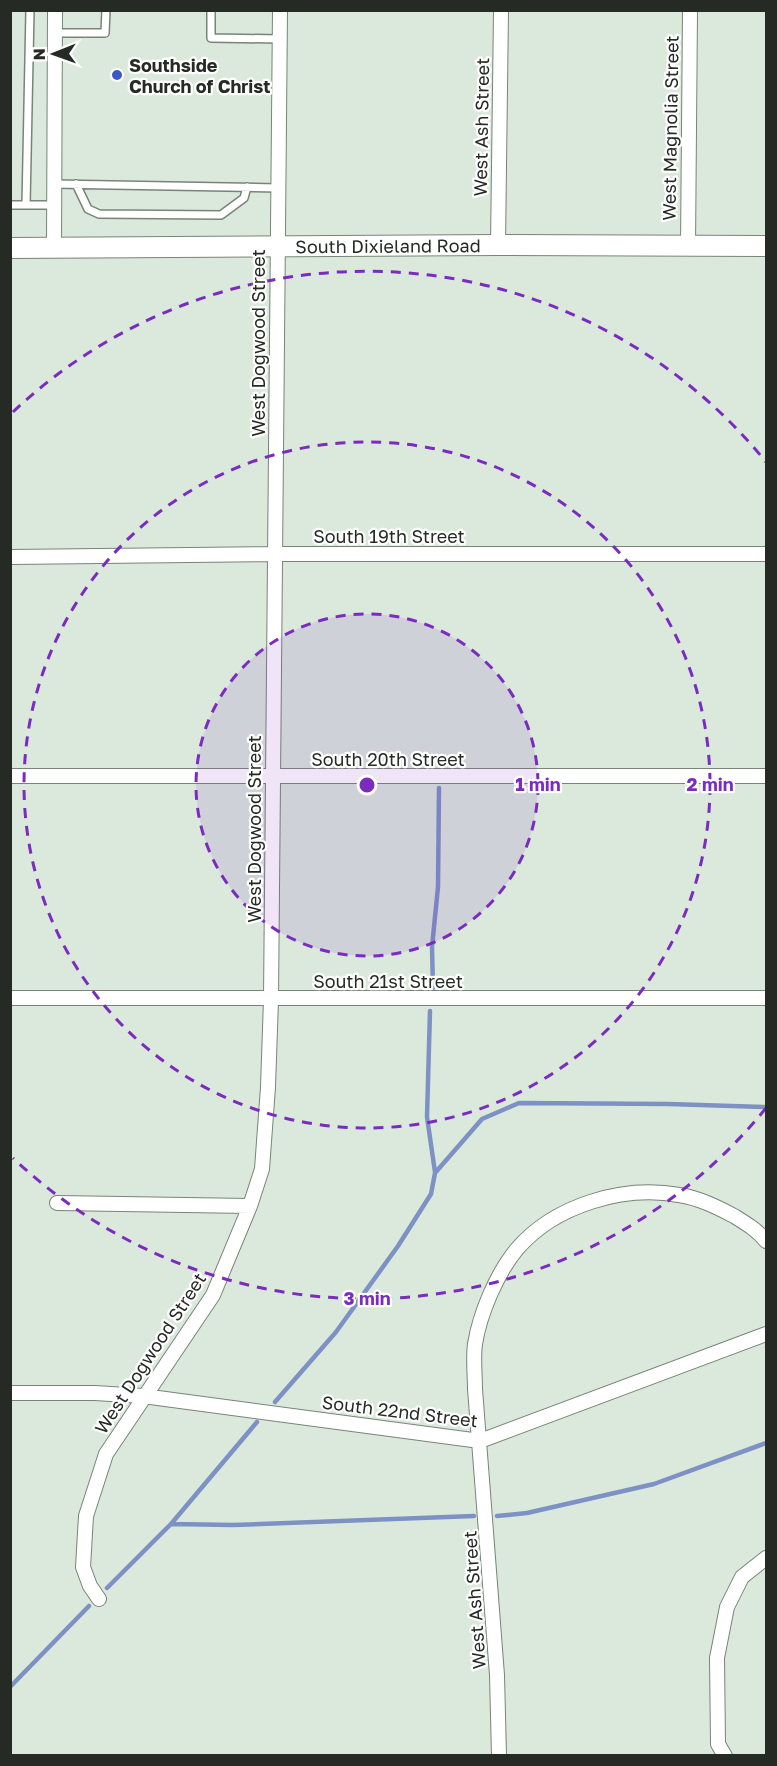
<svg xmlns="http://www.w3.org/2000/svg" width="777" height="1766" viewBox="0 0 777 1766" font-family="'Golos Text',sans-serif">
	<rect width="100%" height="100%" fill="#dbe9dc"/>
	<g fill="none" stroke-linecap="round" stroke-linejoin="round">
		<path stroke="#7d91c5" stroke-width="4.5" d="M433,988L432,947L438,887L439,788
			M430,1011L427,1117L435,1172
			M275,1402L336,1332L398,1246L431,1194L435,1173L482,1119L519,1103L668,1104L766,1107
			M497,1516L527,1513L654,1484L766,1443
			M171,1524L233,1525L474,1516
			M107,1588L171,1524L257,1422
			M10,1687L89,1606"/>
		<defs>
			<path id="service" d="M30,10L26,205H54
				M211,10V38L280,39
				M55,33H105L106,10
				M54,184L278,188
				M76,184L88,209L99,214L221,215L244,198L247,187
				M10,205H26"/>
			<path id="minor" d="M498,245L501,10
				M54,247L55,10
				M688,247L690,10
				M10,557L274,554H766
				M10,776H766
				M10,998H766
				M57,1203L250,1206
				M10,1393H95L143,1396L480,1441L766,1334
				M99,1599L90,1586L83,1567L86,1516L106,1454L213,1295L250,1206L262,1169L268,1087L271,1000L280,10
				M499,1756L497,1675L475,1389C475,1375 473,1358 475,1344C480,1313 497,1273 517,1249C555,1205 623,1185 679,1195C699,1198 717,1207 734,1216C747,1224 757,1230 766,1241
				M725,1756L718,1744L717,1658L727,1607L742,1577L766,1558"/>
			<g id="secondary">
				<path id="s1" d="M10,248L498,245L766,246"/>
			</g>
		</defs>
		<use href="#service" stroke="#788479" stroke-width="10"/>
		<use href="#minor" stroke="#788479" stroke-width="16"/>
		<use href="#secondary" stroke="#788479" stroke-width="22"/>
		<use href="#service" stroke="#fff" stroke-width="7"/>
		<use href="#minor" stroke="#fff" stroke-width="14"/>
		<use href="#secondary" stroke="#fff" stroke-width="20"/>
	</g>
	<circle cx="367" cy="785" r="171" fill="#7b2cbf" fill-opacity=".12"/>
	<g fill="none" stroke="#7b2cbf" stroke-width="3" stroke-dasharray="10 8">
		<circle cx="367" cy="785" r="171"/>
		<circle cx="367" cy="785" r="343"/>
		<path d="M766 1108A514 514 0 0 1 13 1158M13 412A514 514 0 0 1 766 462"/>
	</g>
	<circle fill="#3a59cb" stroke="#fff" stroke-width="2" cx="117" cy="75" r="6"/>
	<g text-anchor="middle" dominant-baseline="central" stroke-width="4.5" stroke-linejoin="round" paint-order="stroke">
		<g font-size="18" font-weight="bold" fill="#252a25" stroke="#fff" text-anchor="start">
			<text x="129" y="65">Southside<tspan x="129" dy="21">Church of Christ</tspan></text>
		</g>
		<g font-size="18" fill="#252a25" stroke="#fff">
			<text transform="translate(481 127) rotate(-89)">West Ash Street</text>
			<text transform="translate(670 128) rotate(-89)">West Magnolia Street</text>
			<text stroke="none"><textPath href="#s1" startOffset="378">South Dixieland Road</textPath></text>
			<text transform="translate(258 343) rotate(-90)">West Dogwood Street</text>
			<text x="389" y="536">South 19th Street</text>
			<text x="388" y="759">South 20th Street</text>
			<text transform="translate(254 829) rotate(-90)">West Dogwood Street</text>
			<text x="388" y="981">South 21st Street</text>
			<text transform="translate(150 1353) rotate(-57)">West Dogwood Street</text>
			<text transform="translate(400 1411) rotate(7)">South 22nd Street</text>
			<text transform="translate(474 1600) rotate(-94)">West Ash Street</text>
		</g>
	</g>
	<circle cx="367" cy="785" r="9" fill="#7b2cbf" stroke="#fff" stroke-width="3"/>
	<g font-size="18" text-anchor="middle" font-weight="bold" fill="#7b2cbf" stroke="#fff" stroke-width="4.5" stroke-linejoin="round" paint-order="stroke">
		<text x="538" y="791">1 min</text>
		<text x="710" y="791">2 min</text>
		<text x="367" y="1305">3 min</text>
	</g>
	<rect width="777" height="1766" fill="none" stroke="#252a25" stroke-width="24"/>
	<g transform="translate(54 54) rotate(269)" stroke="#ffffff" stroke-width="4.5" paint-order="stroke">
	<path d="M0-4.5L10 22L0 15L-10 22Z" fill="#252a25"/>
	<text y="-9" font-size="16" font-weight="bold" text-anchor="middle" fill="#252a25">N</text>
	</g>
</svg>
